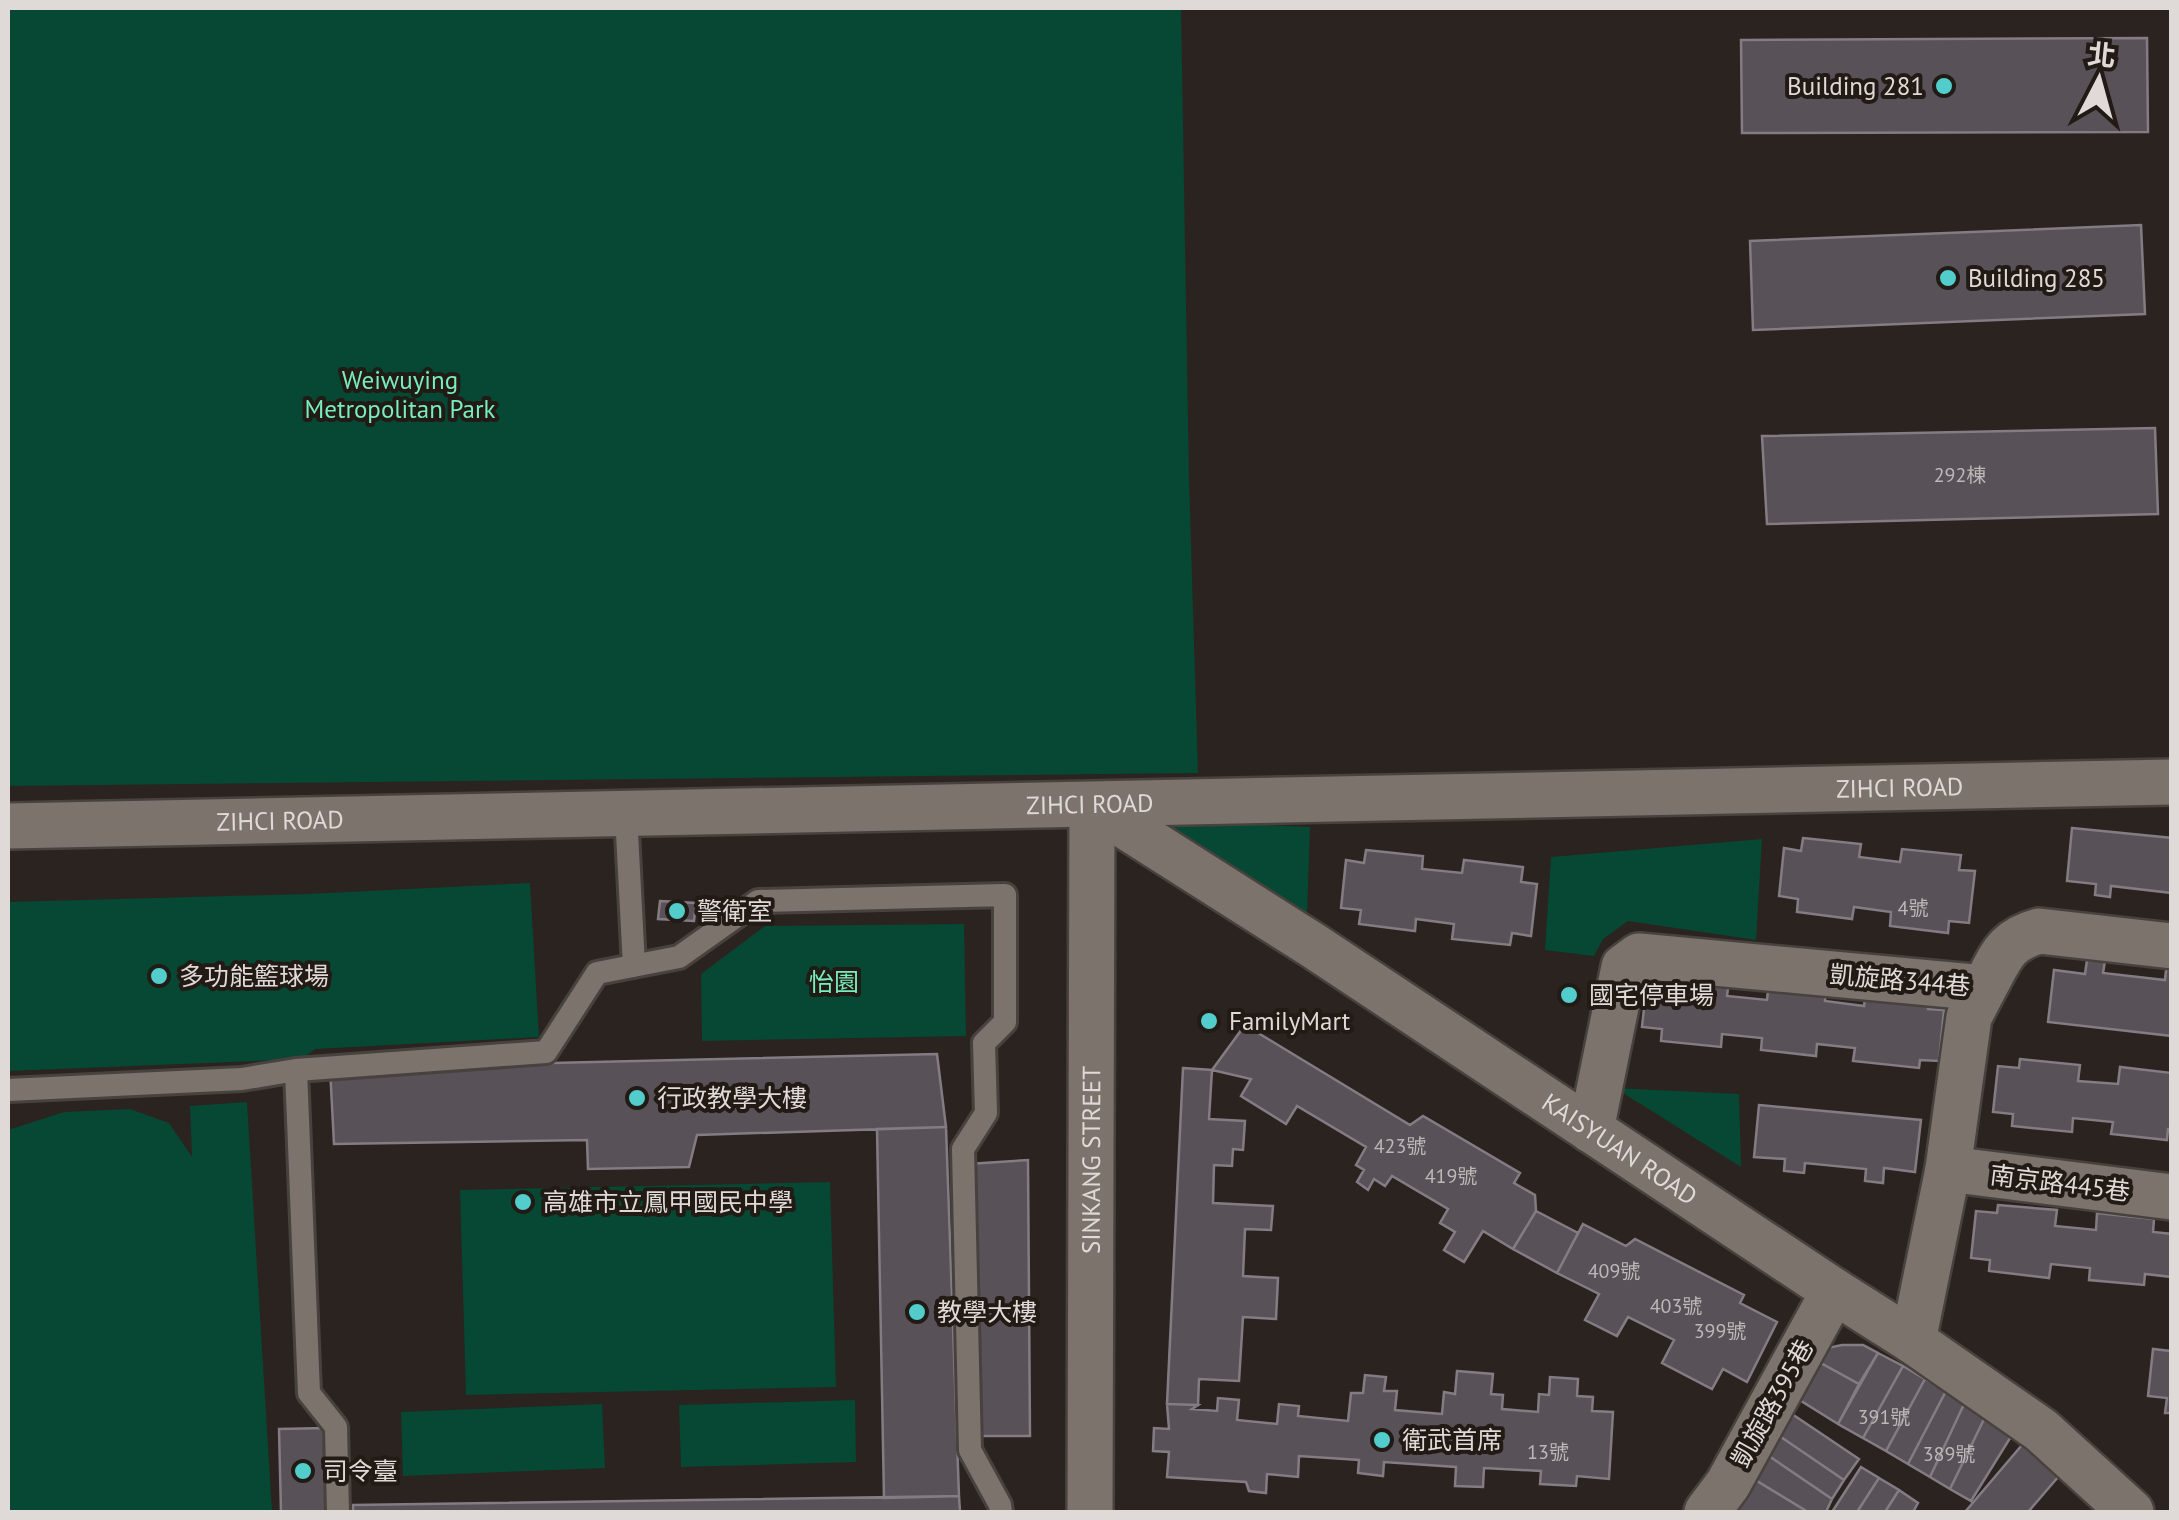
<svg xmlns="http://www.w3.org/2000/svg" width="2179" height="1520" viewBox="0 0 2179 1520" font-family="'PT Sans','Noto Sans TC',sans-serif">
	<rect width="100%" height="100%" fill="#2b231f"/>
	<path fill="#064833" d="M8,8H1181L1189,478L1198,773L8,786Z
		M1149,820L1310,827L1307,918Z
		M1762,839L1756,940L1628,921L1603,939L1594,956L1545,950L1551,857Z
		M530,883L539,1037L315,1049L302,1059L8,1071V902L307,894Z
		M964,924L966,1036L702,1041L701,974L765,926Z
		M1615,1088L1739,1094L1741,1167Z
		M247,1102L272,1512H8V1130L64,1112L130,1109L169,1123L192,1157L190,1106Z
		M830,1182L836,1387L466,1395L460,1190Z
		M855,1400L856,1462L681,1467L679,1405Z
		M602,1404L605,1468L403,1476L401,1412Z"/>
	<path fill="#585158" stroke="#837c83" stroke-width="2.5" d="M2147,38L2148,132L1742,133L1741,40Z
		M2141,225L2145,314L1753,330L1750,241Z
		M2155,428L2158,514L1767,524L1762,436Z
		M2072,828L2172,838V893L2111,886L2110,897L2095,895L2096,884L2067,881Z
		M1803,838L1861,844L1859,857L1900,862L1902,849L1961,855L1959,870L1975,871L1969,923L1949,921L1948,933L1890,926L1891,912L1854,907L1852,919L1797,912L1798,899L1779,896L1784,848L1801,851Z
		M1366,850L1423,856L1422,869L1462,873L1464,860L1523,867L1521,882L1537,884L1531,936L1512,933L1510,945L1452,939L1454,924L1416,919L1415,931L1359,924L1361,910L1341,908L1346,860L1364,863Z
		M660,901L696,903L694,921L658,919Z
		M2087,960L2105,961L2103,973L2165,980L2166,970H2172V1036L2048,1022L2054,970L2085,974Z
		M1669,975L1729,980L1727,996L1767,1000L1769,982L1826,988L1825,1001L1864,1006L1866,990L1929,996L1928,1009L1944,1010L1939,1061L1920,1060L1919,1068L1853,1061L1855,1048L1817,1044L1816,1056L1761,1050L1762,1038L1722,1034L1721,1047L1661,1041L1662,1029L1642,1027L1647,981L1668,983Z
		M1245,1025L1410,1125L1423,1116L1520,1173L1514,1183L1535,1195L1536,1211L1513,1249L1483,1231L1464,1262L1444,1250L1455,1232L1440,1223L1448,1209L1392,1176L1385,1186L1374,1179L1368,1190L1357,1182L1364,1170L1356,1165L1366,1147L1297,1106L1286,1124L1241,1096L1251,1079L1212,1070Z
		M937,1054L946,1127L697,1135L689,1167L588,1169L587,1140L334,1144L330,1068Z
		M2020,1059L2080,1065L2078,1081L2118,1084L2120,1067L2172,1073V1129H2168L2167,1140L2111,1134L2113,1122L2073,1118L2072,1132L2012,1126L2013,1114L1993,1112L1998,1066L2019,1068Z
		M1183,1068L1212,1070L1209,1119L1245,1121L1243,1150L1233,1149L1232,1166L1214,1165L1213,1203L1273,1206L1271,1230L1245,1229L1243,1276L1278,1278L1276,1319L1243,1317L1239,1381L1199,1379L1198,1405L1167,1404Z
		M1759,1105L1921,1120L1915,1172L1884,1168L1883,1183L1865,1181L1866,1169L1805,1163L1804,1173L1784,1171L1785,1159L1754,1157Z
		M946,1127L959,1496L884,1498L877,1129Z
		M1028,1160L1030,1436H980L968,1164Z
		M1998,1205L2057,1210L2055,1226L2096,1230L2097,1213L2154,1219L2153,1232L2172,1234V1277L2145,1274L2144,1285L2089,1280L2090,1268L2051,1264L2049,1278L1989,1271L1990,1260L1971,1258L1976,1211L1997,1213Z
		M1536,1211L1578,1233L1557,1273L1513,1249Z
		M1583,1224L1626,1246L1635,1239L1744,1295L1740,1303L1777,1322L1747,1382L1723,1369L1712,1389L1662,1363L1674,1340L1628,1317L1617,1336L1585,1320L1599,1294L1557,1273Z
		M2172,1341V1413H2165L2167,1398L2148,1396L2153,1349L2171,1351Z
		M1842,1345H1863L1878,1353L1859,1384L1819,1362L1827,1348Z
		M1878,1353L1903,1366L1863,1438L1838,1424Z
		M1819,1362L1859,1384L1838,1424L1798,1399Z
		M1903,1366L1925,1379L1886,1451L1863,1438Z
		M1457,1371L1493,1374L1491,1394L1503,1395L1502,1409L1538,1412L1539,1394L1549,1395L1550,1377L1578,1379L1577,1396L1593,1397L1592,1411L1613,1412L1609,1479L1577,1476L1576,1486L1540,1484L1541,1471L1484,1468L1483,1487L1455,1486L1456,1467L1384,1462L1383,1476L1358,1473L1359,1460L1299,1456L1298,1477L1267,1474L1266,1493L1249,1491L1246,1482L1167,1477L1169,1452L1153,1451L1154,1428L1169,1429L1167,1404L1198,1405L1192,1409L1217,1411L1218,1398L1239,1400L1237,1420L1277,1424L1279,1404L1299,1406L1298,1416L1348,1421L1351,1393H1363L1365,1375L1386,1377L1384,1391H1397L1395,1410L1442,1414L1444,1392L1455,1394Z
		M1925,1379L1946,1391L1908,1464L1886,1451Z
		M1946,1391L1965,1402L1930,1477L1908,1464Z
		M1965,1402L1987,1413L1950,1489L1930,1477Z
		M1786,1410L1859,1459L1844,1480L1772,1431Z
		M1987,1413L2012,1435L1971,1501L1950,1489Z
		M325,1428L327,1512H281L279,1429Z
		M1772,1431L1844,1480L1832,1499L1760,1450Z
		M2022,1445L2059,1476L2028,1512H1965Z
		M1760,1450L1832,1499L1826,1512H1808L1744,1473Z
		M1861,1467L1879,1478L1857,1512H1832Z
		M1744,1473L1808,1512H1733Z
		M1879,1478L1899,1490L1885,1512H1857Z
		M1899,1490L1918,1503L1913,1512H1885Z
		M959,1496L960,1512H353V1505Z"/>
	<g fill="none" stroke-linecap="round" stroke-linejoin="round">
		<defs>
			<path id="service" d="M626,814L634,966
				M296,1070L309,1393L336,1427L338,1512
				M8,1090L242,1079L296,1070L546,1052L597,973L679,957L758,901L1005,895V1022L984,1043L986,1113L963,1149L970,1450L1000,1505L1001,1512"/>
			<g id="minor">
				<path id="s1" d="M1092,805L1314,946L1834,1291L1913,1341L2041,1430L2131,1512"/>
				<path id="s2" d="M8,826L2172,782"/>
				<path d="M1984,988C2001,958 2003,941 2039,931L2172,946"/>
				<path d="M1591,1130L1624,967L1639,956L1984,988L1969,1017L1948,1169L1913,1341"/>
				<path d="M1948,1169L2172,1197"/>
				<path id="s3" d="M1090,1512L1092,805"/>
				<path d="M1707,1512L1728,1484L1834,1291"/>
			</g>
		</defs>
		<use href="#service" stroke="#48423e" stroke-width="28"/>
		<use href="#minor" stroke="#48423e" stroke-width="50"/>
		<use href="#service" stroke="#7c736d" stroke-width="22"/>
		<use href="#minor" stroke="#7c736d" stroke-width="45"/>
	</g>
	<g fill="#53cdcb" stroke="#211a15" stroke-width="4">
		<circle cx="1944" cy="86" r="10"/>
		<circle cx="1948" cy="278" r="10"/>
		<circle cx="677" cy="911" r="10"/>
		<circle cx="159" cy="976" r="10"/>
		<circle cx="1569" cy="995" r="10"/>
		<circle cx="1209" cy="1021" r="10"/>
		<circle cx="637" cy="1098" r="10"/>
		<circle cx="523" cy="1202" r="10"/>
		<circle cx="917" cy="1312" r="10"/>
		<circle cx="1382" cy="1440" r="10"/>
		<circle cx="303" cy="1471" r="10"/>
	</g>
	<g text-anchor="middle" dominant-baseline="central" stroke-width="8" stroke-linejoin="round" paint-order="stroke">
		<g font-size="20" fill="#bdb8b7">
			<text x="1960" y="475">292棟</text>
			<text x="1913" y="908">4號</text>
			<text x="1400" y="1146">423號</text>
			<text x="1451" y="1176">419號</text>
			<text x="1614" y="1271">409號</text>
			<text x="1676" y="1306">403號</text>
			<text x="1720" y="1331">399號</text>
			<text x="1884" y="1417">391號</text>
			<text x="1548" y="1452">13號</text>
			<text x="1949" y="1454">389號</text>
		</g>
		<g font-size="25" fill="#dfdad7" stroke="#211a15" text-anchor="start">
			<text x="1924" y="86" text-anchor="end">Building 281</text>
			<text x="1968" y="278">Building 285</text>
			<text x="697" y="911">警衛室</text>
			<text x="179" y="976">多功能籃球場</text>
			<text x="1589" y="995">國宅停車場</text>
			<text x="1229" y="1021">FamilyMart</text>
			<text x="657" y="1098">行政教學大樓</text>
			<text x="543" y="1202">高雄市立鳳甲國民中學</text>
			<text x="937" y="1312">教學大樓</text>
			<text x="1402" y="1440">衛武首席</text>
			<text x="323" y="1471">司令臺</text>
		</g>
		<g font-size="25" fill="#78edbe" stroke="#211a15">
			<text x="400" y="380">Weiwuying<tspan x="400" dy="29">Metropolitan Park</tspan></text>
			<text x="834" y="982">怡園</text>
		</g>
		<g font-size="25" fill="#dfdad7" stroke="#211a15">
			<text stroke="none"><textPath href="#s2" startOffset="1892">ZIHCI ROAD</textPath></text>
			<text stroke="none"><textPath href="#s2" startOffset="1082">ZIHCI ROAD</textPath></text>
			<text stroke="none"><textPath href="#s2" startOffset="272">ZIHCI ROAD</textPath></text>
			<text transform="translate(1900 980) rotate(5)">凱旋路344巷</text>
			<text stroke="none"><textPath href="#s1" startOffset="630">KAISYUAN ROAD</textPath></text>
			<text stroke="none"><textPath href="#s3" startOffset="352">SINKANG STREET</textPath></text>
			<text transform="translate(2060 1183) rotate(7)">南京路445巷</text>
			<text transform="translate(1772 1403) rotate(-61)">凱旋路395巷</text>
		</g>
	</g>
	<rect width="2179" height="1520" fill="none" stroke="#dfdad7" stroke-width="20"/>
	<g transform="translate(2099 80) rotate(6)" stroke="#211a15" stroke-width="8" paint-order="stroke">
	<path d="M0-8L18 38L0 25L-18 38Z" fill="#dfdad7"/>
	<text y="-15" font-size="28" font-weight="bold" text-anchor="middle" fill="#dfdad7">北</text>
	</g>
</svg>
